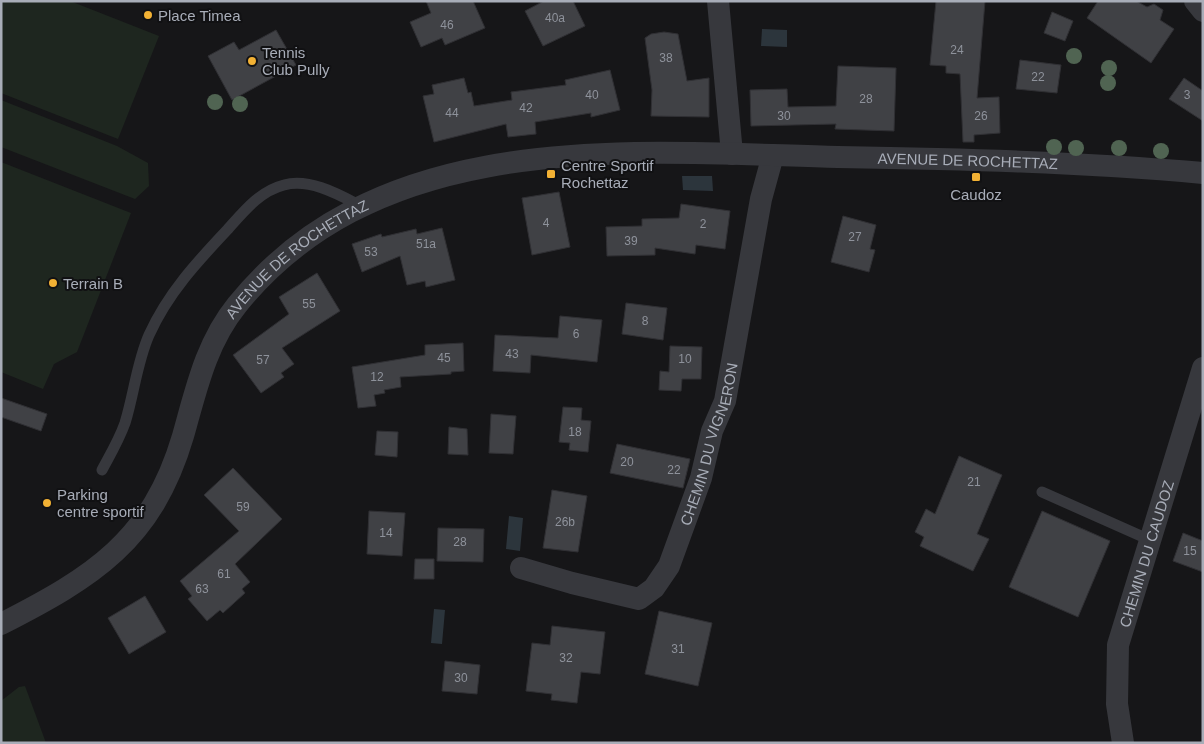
<svg xmlns="http://www.w3.org/2000/svg" width="1204" height="744" viewBox="0 0 1204 744" font-family="Arial,sans-serif">
	<rect width="100%" height="100%" fill="#161618"/>
	<path fill="#1e261f" d="M1,1H70L159,36L118,139L1,93Z
		M1,100L117,146L148,163L149,186L135,199L1,147Z
		M1,162L131,213L77,352L54,364L43,389L1,372Z
		M25,686L46,743H1V701L19,687Z"/>
	<path fill="#2c353c" d="M762,29L787,30V47L761,46Z
		M682,176H712L713,191L683,190Z
		M509,516L523,518L520,551L506,549Z
		M434,609L445,610L442,644L431,643Z"/>
	<path fill="#404145" stroke="#303034" d="M426,1H473L485,28L445,45L442,38L421,47L410,22L431,13Z
		M544,1H573L585,26L543,46L525,11Z
		M936,1H985L977,98L999,97L1000,133L974,135V142H963L960,74L946,73V66L930,65Z
		M1098,1H1136L1147,7L1154,4L1163,10L1160,20L1174,29L1151,63L1087,18Z
		M1052,12L1073,21L1065,41L1044,33Z
		M276,30L296,65L232,100L208,56L234,42L239,50Z
		M664,32L678,34L687,81L709,78V117L651,116L652,90L645,38L651,34Z
		M1020,60L1061,65L1057,93L1016,89Z
		M838,66L896,68L894,131L835,129L836,124L751,126L750,90L787,89L788,107L836,106Z
		M610,70L620,110L591,117V113L535,122L536,134L508,137L506,124L434,142L423,96L434,94L432,85L464,78L468,93L471,92L474,106L512,100L511,92L566,85L565,80Z
		M1184,78L1203,91V121L1169,99Z
		M559,192L570,247L532,255L522,198Z
		M681,204L730,211L725,249L696,245L695,254L655,248V255L607,256L606,227L642,226V219L679,218Z
		M843,216L876,225L870,249L875,250L869,272L831,262Z
		M442,228L455,280L426,287L425,281L407,285L400,256L362,272L352,244L381,234L382,237L416,229L417,234Z
		M317,273L340,311L282,348L294,364L281,373L284,377L261,393L233,355L289,314L279,297Z
		M626,303L667,308L663,340L622,334Z
		M560,316L602,320L597,362L531,355L530,373L493,371L495,335L558,338Z
		M463,343L464,371L451,372V374L400,377L401,387L384,390L385,393L374,395L376,406L358,408L352,367L425,355V345Z
		M670,346L702,347L701,379H682L681,391L659,390L660,371L669,372Z
		M1,398L47,414L41,431L1,417Z
		M563,407L582,408L581,420L591,421L588,452L569,450L570,443L559,442Z
		M491,414L516,416L513,454L489,453Z
		M449,427L467,429L468,455L448,454Z
		M377,431L398,432L397,457L375,455Z
		M617,444L690,459L683,488L610,473Z
		M959,456L1002,475L977,534L989,539L973,571L920,546L924,537L915,532L926,509L935,514Z
		M233,468L282,519L235,564L250,582L242,589L245,593L223,613L220,610L207,621L188,599L192,596L180,581L239,531L204,495Z
		M552,490L587,496L578,552L543,548Z
		M369,511L405,513L402,556L367,554Z
		M1042,511L1110,541L1078,617L1009,587Z
		M438,528L484,529L483,562L437,561Z
		M1183,533L1203,541V572L1173,561Z
		M415,559H434V579H414Z
		M145,596L166,632L129,654L108,618Z
		M659,611L712,623L698,686L645,674Z
		M552,626L605,632L600,674L581,672L577,703L551,700L552,694L526,691L532,643L550,645Z
		M445,661L480,665L477,694L442,691Z"/>
	<g fill="none" stroke-linecap="round" stroke-linejoin="round">
		<path stroke="#37383d" stroke-width="11" d="M102,470C110,455 119,440 125,423C134,394 137,362 149,335C168,293 197,262 228,229C244,211 260,191 284,185C309,178 338,194 359,205
			M1042,492L1150,540"/>
		<g stroke="#37383d" stroke-width="22">
			<path d="M718,1L732,154"/>
			<path d="M1195,1L1203,11"/>
			<path id="s1" d="M521,568L572,583L639,599L654,588L669,566L701,478L712,431L725,401L761,199L773,155"/>
			<path id="s2" d="M1,624C93,577 152,541 183,436C196,390 206,343 237,305C381,126 633,152 838,157C960,159 1081,162 1203,173"/>
			<path id="s3" d="M1123,743L1117,704L1118,645L1203,368"/>
		</g>
	</g>
	<g fill="#506452">
		<circle cx="1074" cy="56" r="8"/>
		<circle cx="1109" cy="68" r="8"/>
		<circle cx="1108" cy="83" r="8"/>
		<circle cx="215" cy="102" r="8"/>
		<circle cx="240" cy="104" r="8"/>
		<circle cx="1054" cy="147" r="8"/>
		<circle cx="1076" cy="148" r="8"/>
		<circle cx="1119" cy="148" r="8"/>
		<circle cx="1161" cy="151" r="8"/>
	</g>
	<g fill="#f2b134" stroke="#111113" stroke-width="2">
		<circle cx="148" cy="15" r="5"/>
		<circle cx="252" cy="61" r="5"/>
		<rect x="546" y="169" width="10" height="10" rx="2.5"/>
		<rect x="971" y="172" width="10" height="10" rx="2.5"/>
		<circle cx="53" cy="283" r="5"/>
		<circle cx="47" cy="503" r="5"/>
	</g>
	<g text-anchor="middle" dominant-baseline="central" stroke-width="4" stroke-linejoin="round" paint-order="stroke">
		<g font-size="12" fill="#8e929b">
			<text x="555" y="18">40a</text>
			<text x="447" y="25">46</text>
			<text x="957" y="50">24</text>
			<text x="666" y="58">38</text>
			<text x="1038" y="77">22</text>
			<text x="592" y="95">40</text>
			<text x="1187" y="95">3</text>
			<text x="866" y="99">28</text>
			<text x="526" y="108">42</text>
			<text x="452" y="113">44</text>
			<text x="784" y="116">30</text>
			<text x="981" y="116">26</text>
			<text x="546" y="223">4</text>
			<text x="703" y="224">2</text>
			<text x="855" y="237">27</text>
			<text x="631" y="241">39</text>
			<text x="426" y="244">51a</text>
			<text x="371" y="252">53</text>
			<text x="309" y="304">55</text>
			<text x="645" y="321">8</text>
			<text x="576" y="334">6</text>
			<text x="512" y="354">43</text>
			<text x="444" y="358">45</text>
			<text x="685" y="359">10</text>
			<text x="263" y="360">57</text>
			<text x="377" y="377">12</text>
			<text x="575" y="432">18</text>
			<text x="627" y="462">20</text>
			<text x="674" y="470">22</text>
			<text x="974" y="482">21</text>
			<text x="243" y="507">59</text>
			<text x="565" y="522">26b</text>
			<text x="386" y="533">14</text>
			<text x="460" y="542">28</text>
			<text x="1190" y="551">15</text>
			<text x="224" y="574">61</text>
			<text x="202" y="589">63</text>
			<text x="678" y="649">31</text>
			<text x="566" y="658">32</text>
			<text x="461" y="678">30</text>
		</g>
		<g font-size="15" fill="#a8adb8" stroke="#111113" text-anchor="start">
			<text x="158" y="15">Place Timea</text>
			<text x="262" y="52">Tennis<tspan x="262" dy="17">Club Pully</tspan></text>
			<text x="561" y="165">Centre Sportif<tspan x="561" dy="17">Rochettaz</tspan></text>
			<text x="976" y="194" text-anchor="middle">Caudoz</text>
			<text x="63" y="283">Terrain B</text>
			<text x="57" y="494">Parking<tspan x="57" dy="17">centre sportif</tspan></text>
		</g>
		<g font-size="15" fill="#a8adb8" stroke="#111113">
			<text stroke="none"><textPath href="#s2" startOffset="1188">AVENUE DE ROCHETTAZ</textPath></text>
			<text stroke="none"><textPath href="#s2" startOffset="490">AVENUE DE ROCHETTAZ</textPath></text>
			<text stroke="none"><textPath href="#s1" startOffset="296">CHEMIN DU VIGNERON</textPath></text>
			<text stroke="none"><textPath href="#s3" startOffset="194">CHEMIN DU CAUDOZ</textPath></text>
		</g>
	</g>
	<rect width="1204" height="744" fill="none" stroke="#a8adb8" stroke-width="5"/>
</svg>
